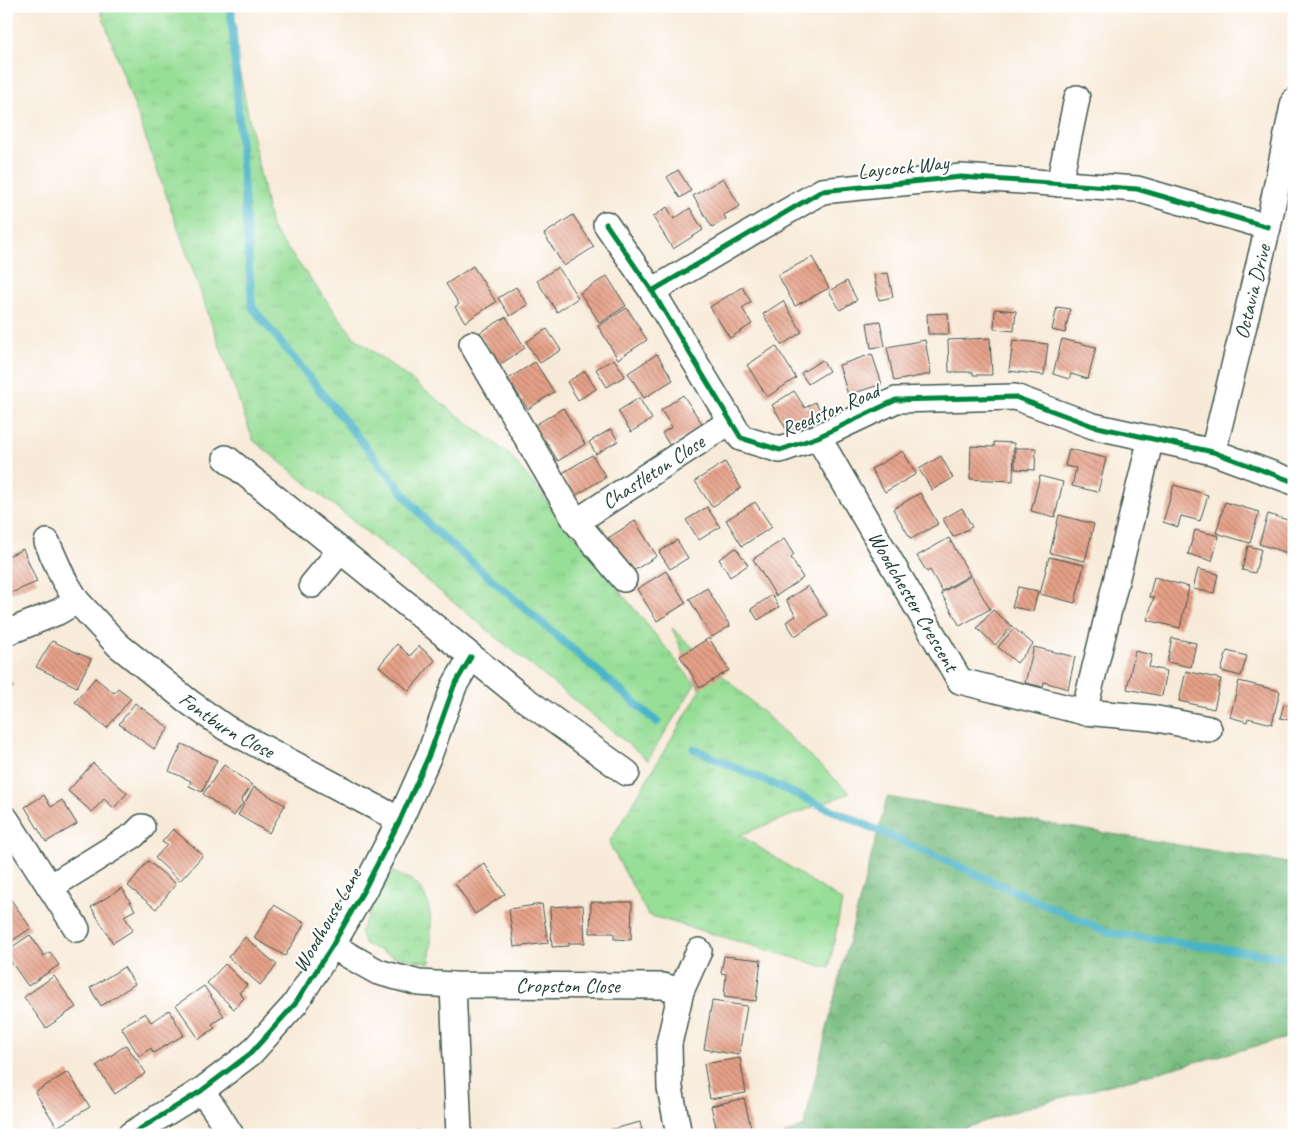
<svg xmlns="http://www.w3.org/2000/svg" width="1300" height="1141" viewBox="0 0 1300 1141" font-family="Caveat,sans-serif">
	<defs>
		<pattern id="grass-tufts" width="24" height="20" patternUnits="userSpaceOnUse" patternTransform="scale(1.25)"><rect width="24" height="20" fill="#97de97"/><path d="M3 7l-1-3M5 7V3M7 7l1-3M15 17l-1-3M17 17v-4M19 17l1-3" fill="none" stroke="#82bf83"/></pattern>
		<pattern id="forest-crowns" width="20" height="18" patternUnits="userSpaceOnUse" patternTransform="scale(1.25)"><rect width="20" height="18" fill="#79bd80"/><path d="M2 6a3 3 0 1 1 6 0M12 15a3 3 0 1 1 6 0" fill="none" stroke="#639b6a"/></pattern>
		<pattern id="park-crowns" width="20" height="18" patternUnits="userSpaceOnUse" patternTransform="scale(1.25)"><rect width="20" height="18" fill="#97de97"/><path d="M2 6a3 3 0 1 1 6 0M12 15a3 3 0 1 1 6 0" fill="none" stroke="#82bf83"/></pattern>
		<pattern id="building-back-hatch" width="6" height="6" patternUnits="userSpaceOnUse" patternTransform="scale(1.25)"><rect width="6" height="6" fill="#e6a088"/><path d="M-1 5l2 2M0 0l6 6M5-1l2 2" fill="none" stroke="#ba8470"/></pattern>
	</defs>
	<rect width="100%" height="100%" fill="#fff"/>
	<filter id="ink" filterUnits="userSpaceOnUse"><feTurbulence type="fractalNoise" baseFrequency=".02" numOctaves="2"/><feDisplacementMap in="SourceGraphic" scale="10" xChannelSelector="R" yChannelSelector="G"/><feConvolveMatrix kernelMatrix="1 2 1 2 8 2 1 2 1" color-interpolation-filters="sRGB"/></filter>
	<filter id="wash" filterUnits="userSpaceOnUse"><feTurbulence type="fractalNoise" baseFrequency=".0096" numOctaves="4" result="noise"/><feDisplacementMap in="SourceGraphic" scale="20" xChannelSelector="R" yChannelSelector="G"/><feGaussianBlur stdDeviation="1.12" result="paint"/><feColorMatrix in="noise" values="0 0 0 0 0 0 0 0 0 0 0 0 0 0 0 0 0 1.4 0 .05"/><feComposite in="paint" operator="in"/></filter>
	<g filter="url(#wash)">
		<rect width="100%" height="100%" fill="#f8ead8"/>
		<path fill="url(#grass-tufts)" stroke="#5b8e66" d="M99,6H226L271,227L354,337L509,454L695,684L648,760L253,440Z
			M672,628L850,793L740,835L842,901L829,968L648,915L609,843L700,691Z"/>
		<path fill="url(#forest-crowns)" stroke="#4c7d5a" d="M887,797L1294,864V1036L1038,1104L943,1135H783L804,1126L839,978Z"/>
		<path fill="url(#park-crowns)" stroke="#5b8e66" d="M390,871C396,874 403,876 409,879C437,894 431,936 430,963L392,956L365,944L360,932Z"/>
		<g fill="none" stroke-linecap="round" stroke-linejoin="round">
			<path stroke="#4ab3c8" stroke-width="8" d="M231,6L252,307L431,527L657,722
				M694,749L1109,933L1283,957"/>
		</g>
		<g id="blocks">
			<path fill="url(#building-back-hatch)" d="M678,170L691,191L680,198L667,177Z
				M723,178L740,206L724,215L726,219L712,227L693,196Z
				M667,207L674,219L690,208L703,230L673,249L653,217Z
				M573,215L594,247L564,266L544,234Z
				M812,257L829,288L795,306L778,275Z
				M473,266L496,302L465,322L455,307L459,304L446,284Z
				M558,267L578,298L557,312L537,281Z
				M888,273L893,297L879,300L874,275Z
				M607,276L626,306L600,323L580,293Z
				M847,281L857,300L840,310L829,291Z
				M516,287L528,305L510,316L498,298Z
				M742,287L751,302L742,308L752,324L730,338L710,307Z
				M783,301L802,332L782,345L763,314Z
				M1057,307L1070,309L1065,333L1052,330Z
				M627,308L647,340L618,359L598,326Z
				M995,309L1016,311L1014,331L994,329Z
				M948,313L949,334H928L927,314Z
				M506,317L525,348L499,365L479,333Z
				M880,321L885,346L871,348L867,323Z
				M547,329L561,350L540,363L526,342Z
				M990,338L992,375H973V372H949L948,340Z
				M1062,339L1096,347L1088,379L1071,374L1069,379L1053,374Z
				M925,340L931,374L894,381L887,347Z
				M1013,340L1048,344L1044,375L1009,371Z
				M776,346L796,378L767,397L747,365Z
				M657,354L673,380L644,398L628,373Z
				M872,354L882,384L848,395L839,365Z
				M614,359L625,376L607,387L596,369Z
				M822,360L829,371L808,384L801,373Z
				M535,362L554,392L528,409L508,379Z
				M585,371L596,389L578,400L567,382Z
				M794,391L805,408L815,402L823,414L790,435L772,405Z
				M683,395L703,425L670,446L662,433L672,427L661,410Z
				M639,398L652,419L631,432L618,411Z
				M563,408L585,444L558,461L545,440L542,442L532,427Z
				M611,429L618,441L596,454L589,442Z
				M994,442L1014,443L1013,481L970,479L971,446L994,447Z
				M1015,448H1036L1035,470L1015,469Z
				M1069,449L1106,458L1098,492L1072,486L1076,468L1065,466Z
				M903,451L916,474L885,492L871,469Z
				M592,455L606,477L575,496L561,474Z
				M941,456L953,478L932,490L919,469Z
				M725,462L741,488L712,507L695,481Z
				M1040,476L1063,482L1055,517L1031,511Z
				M1174,485L1208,495L1200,521L1181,516L1178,527L1163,522Z
				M920,493L938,524L911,539L893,509Z
				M755,502L772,527L742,546L726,520Z
				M1225,502L1259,512L1250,543L1216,533Z
				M707,507L720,527L699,540L686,520Z
				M962,508L972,527L953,537L943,519Z
				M1268,514L1294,522V555L1259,544Z
				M1059,515L1094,524L1085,561L1050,553Z
				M635,521L657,556L625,576L620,557L608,538Z
				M1195,530L1219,536L1212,561L1188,554Z
				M949,538L970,575L942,591L930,570L927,572L917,556Z
				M784,539L794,555L791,558L803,578L776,596L753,559Z
				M677,540L688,558L670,569L659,552Z
				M1248,546L1261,549L1255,573L1242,570Z
				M736,548L748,565L730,577L719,559Z
				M23,549L37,582L6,595V557Z
				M1049,557L1084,565L1075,603L1040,594Z
				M1198,569L1218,574L1214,593L1193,589Z
				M666,571L686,603L657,621L637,589Z
				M971,576L990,609L960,626L941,593Z
				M1154,577L1189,587L1180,628L1147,620L1154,597H1149Z
				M808,586L827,615L795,636L786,622L796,616L786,600Z
				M1018,587L1038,591L1033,611L1012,607Z
				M707,588L730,626L712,637L689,599Z
				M772,595L779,607L758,620L751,609Z
				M993,610L1012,626L995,645L977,628Z
				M1014,628L1033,644L1017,663L998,647Z
				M709,638L729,670L700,688L680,656Z
				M1172,638L1196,643L1191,667L1167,662Z
				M52,641L91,659L77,687L36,667Z
				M397,644L410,656L419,646L435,660L409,691L379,666Z
				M1034,647L1075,657L1068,689L1044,682L1043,687L1025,683Z
				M1135,651L1152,655L1149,667L1167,671L1162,696L1127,689Z
				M1227,651L1247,656L1241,676L1221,671Z
				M6,668L13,687L6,689Z
				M1186,671L1221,679L1214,709L1179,701Z
				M95,678L114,693L118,688L131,698L107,728L75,702Z
				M1239,681L1280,691L1272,724L1248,718L1247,722L1230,717Z
				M135,703L169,728L154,749L119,724Z
				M1284,704L1294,707V721L1280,718Z
				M182,744L217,760L202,792L189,786L191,781L169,771Z
				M93,763L127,793L114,808L104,799L92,812L68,791Z
				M224,765L252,785L241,801L243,803L234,816L203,794Z
				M254,787L285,805L269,833L238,815Z
				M44,795L51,807L62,800L77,824L46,842L25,807Z
				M173,829L203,855L180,881L155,858L167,845L162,842Z
				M148,861L176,884L156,909L128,886Z
				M484,863L505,894L475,914L455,883Z
				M122,888L135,910L124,916L133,930L113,943L91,907Z
				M9,897L31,928L6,945V898Z
				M591,902H632L631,940L614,939V933H590Z
				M542,904L548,943L514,947L509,909Z
				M274,905L305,923L285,956L254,938Z
				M583,905L585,943H569V946L552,947L550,907Z
				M30,935L44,956L50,952L59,965L28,986L6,955V951Z
				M245,937L277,965L260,985L228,957Z
				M724,956L761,960L756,1001L724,997L726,974L721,973Z
				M225,964L247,985L239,993L244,998L234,1009L207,983Z
				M124,967L135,984L101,1006L90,988Z
				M54,976L76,1007L46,1028L24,997Z
				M204,986L224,1016L212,1024L215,1028L199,1039L176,1005Z
				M712,1001L747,1006L739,1055L704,1049Z
				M169,1010L184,1035L153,1053L151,1048L139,1056L121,1027L145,1013L151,1022Z
				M126,1045L146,1073L115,1094L96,1066Z
				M740,1058L746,1093L710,1099L704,1064Z
				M68,1072L90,1107L57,1127L35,1092Z
				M744,1098L752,1132L739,1135H718L711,1106Z
				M640,1122L643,1135H611L609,1130Z
				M419,1130L420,1135H403V1134Z"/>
		</g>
	</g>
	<g filter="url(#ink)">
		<use href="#blocks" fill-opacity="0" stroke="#40574d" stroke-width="1"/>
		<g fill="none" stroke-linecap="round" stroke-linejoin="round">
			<defs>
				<g id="minor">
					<path d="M1059,184L1077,98"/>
					<path d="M606,224L652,291L741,438L780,450L818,437L896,400L1015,397L1093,426L1213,452L1294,482"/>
					<path d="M652,291L822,191L961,177L1137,189L1268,227"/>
					<path d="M472,344L576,522L624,579"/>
					<path id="s1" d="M818,437L960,681L1084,712L1152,718L1209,729"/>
					<path id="s2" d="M1213,452L1268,227L1294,101"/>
					<path d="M226,458L519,695L627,773"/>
					<path id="s3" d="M576,522L731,421"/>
					<path id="s4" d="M47,542L63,578L77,601L118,645L189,702L226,728L400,820"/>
					<path d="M312,585L340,551"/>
					<path d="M6,633L58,612L77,601"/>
					<path d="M1084,712L1151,438"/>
					<path d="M6,819L77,929"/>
					<path d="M50,887L134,835L142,827"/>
					<path id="s5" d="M332,946L378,972L419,983L453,985L663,986L681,991"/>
					<path d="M453,985L459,1135"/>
					<path d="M201,1091L214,1108L231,1135"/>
					<path d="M130,1135L201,1091L251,1053L295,1004L332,946L364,890L400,820L430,753L454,686L471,657"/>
					<path d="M679,1135L670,1088L669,1044L681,991L699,951"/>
				</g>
			</defs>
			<use href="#minor" stroke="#40574d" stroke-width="28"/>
			<use href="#minor" stroke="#fff" stroke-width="25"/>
			<defs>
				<path id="cycleway" d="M606,224L652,291L741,438L780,450L818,437L896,400L1015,397L1093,426L1213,452L1294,482
					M652,291L822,191L961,177L1137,189L1268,227
					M130,1135L201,1091L251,1053L295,1004L332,946L364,890L400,820L430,753L454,686L471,657"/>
			</defs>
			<use href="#cycleway" stroke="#fff" stroke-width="8"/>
			<use href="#cycleway" stroke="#00873e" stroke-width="5"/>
		</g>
	</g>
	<g text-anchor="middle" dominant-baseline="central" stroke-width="4" stroke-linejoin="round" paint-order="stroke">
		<g font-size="21" fill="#1f3d34" stroke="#fff">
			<text transform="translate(903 167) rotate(-6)">Laycock Way</text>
			<text stroke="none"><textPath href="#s2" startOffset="165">Octavia Drive</textPath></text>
			<text transform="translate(830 410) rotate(-23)">Reedston Road</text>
			<text stroke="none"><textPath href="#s3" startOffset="92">Chastleton Close</textPath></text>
			<text stroke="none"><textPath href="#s1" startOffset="190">Woodchester Crescent</textPath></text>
			<text stroke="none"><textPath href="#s4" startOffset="262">Fontburn Close</textPath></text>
			<text transform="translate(327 920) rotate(-60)">Woodhouse Lane</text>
			<text stroke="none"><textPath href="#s5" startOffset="244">Cropston Close</textPath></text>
		</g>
	</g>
	<rect width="1300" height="1141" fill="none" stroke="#fff" stroke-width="25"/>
</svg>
